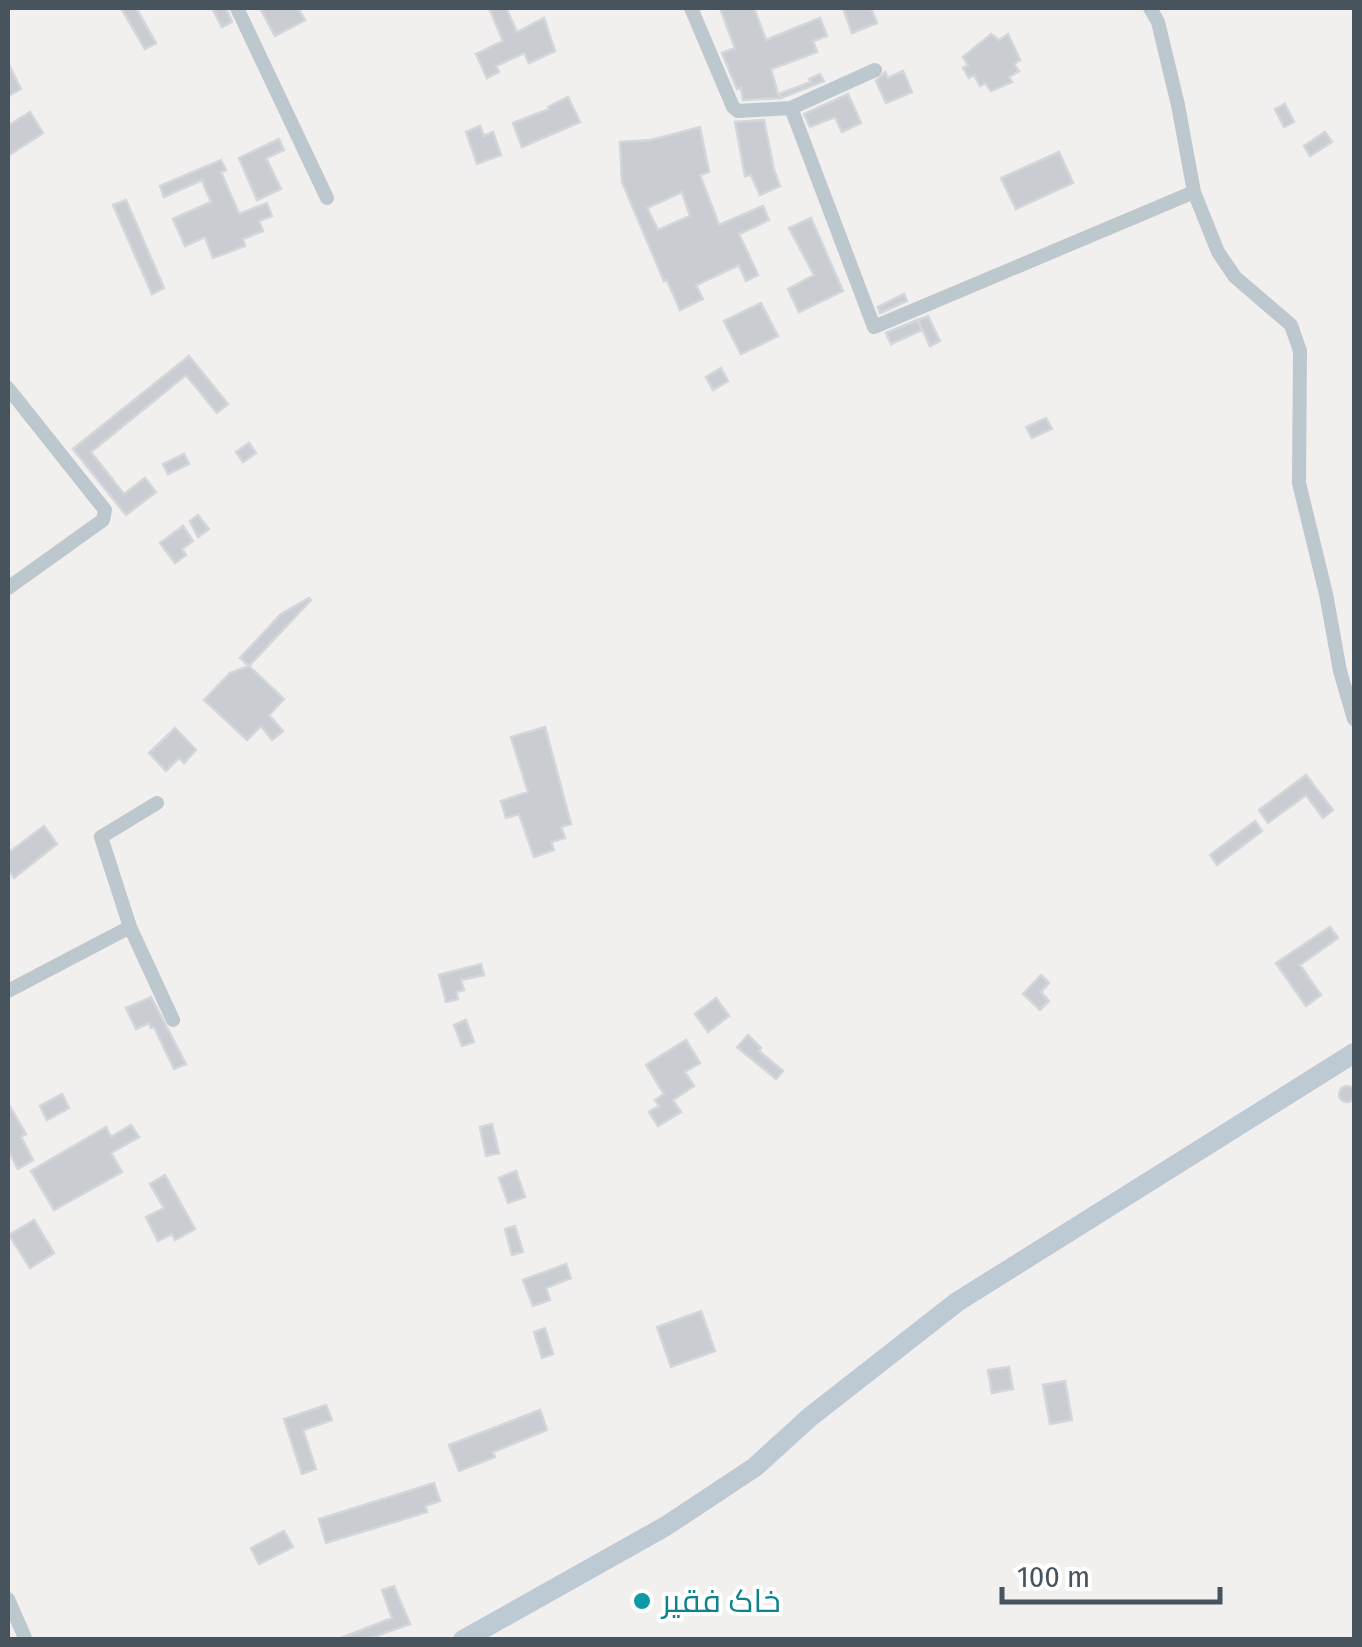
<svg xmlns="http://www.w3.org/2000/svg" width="1362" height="1647" viewBox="0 0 1362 1647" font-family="'Fira Sans Condensed',Cairo,sans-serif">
	<rect width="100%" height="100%" fill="#f2efef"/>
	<path fill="#c9cdd2" stroke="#d3d6db" stroke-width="2.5" fill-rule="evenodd" d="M121,8H136L156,43L145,49Z
		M212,8H226L232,22L222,27Z
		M260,8H298L305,20L275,36Z
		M489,8H506L517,32L544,18L555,51L529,63L524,53L496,66L499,72L487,78L476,54L503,41Z
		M720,8H754L766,40L820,18L827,36L813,41L817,52L771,69L779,98L743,100L741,88L737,89L722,53L735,48Z
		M843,8H871L877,23L852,33Z
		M991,34L999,40L1008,34L1020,60L1014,64L1019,71L1009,77L1012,82L991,91L985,83L980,86L974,75L969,78L963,68L968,65L963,57Z
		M8,63L21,89L8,96Z
		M903,71L912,92L886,103L876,81L885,72L888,78Z
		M820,74L824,81L781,98L779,94L811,82L809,79Z
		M848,94L861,123L842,132L835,117L810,127L804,114Z
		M568,97L580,122L522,147L513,123L549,109L548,107Z
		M1285,104L1294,122L1284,127L1275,109Z
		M30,112L43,133L8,156V126Z
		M764,120L774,170L780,186L760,195L751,175L745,176L735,122Z
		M480,126L484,136L493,132L501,155L477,164L466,132Z
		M700,127L709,172L700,175L719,225L763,206L769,220L739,234L758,275L746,281L739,265L696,285L703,299L680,310L667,280L664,281L622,182L620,142L651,140ZM682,192L690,216L658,230L647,208Z
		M1325,132L1332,142L1310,156L1304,146Z
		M279,139L284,150L266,158L281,189L257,200L239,158Z
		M1059,152L1073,183L1016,209L1001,178Z
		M221,160L226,170L221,172L239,214L267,203L272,216L259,221L263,231L243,239L245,246L213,258L205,237L185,246L173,219L211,202L202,180L164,197L160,186Z
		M126,200L164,288L152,294L113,205Z
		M811,218L843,291L799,312L788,289L814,275L789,228Z
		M904,294L907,301L880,313L878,307Z
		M761,303L778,336L741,354L724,321Z
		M928,316L940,341L930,346L918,320Z
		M917,320L922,330L891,344L886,333Z
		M189,356L228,404L217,413L186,375L91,452L124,494L145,478L156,492L126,515L73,449Z
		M721,368L728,381L713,390L706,377Z
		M1046,418L1052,429L1032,438L1026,427Z
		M249,443L256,453L243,462L236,452Z
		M184,454L189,464L168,474L163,464Z
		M198,515L209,529L198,537L190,521Z
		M183,526L193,541L182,549L186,555L175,563L160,543Z
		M309,598L311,600L249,666L240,658L281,614Z
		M249,666L284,699L269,715L283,731L272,740L261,726L247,740L204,700L230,673Z
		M545,727L571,824L561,827L565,838L551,842L554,850L534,857L519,814L506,818L501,801L528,792L511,737Z
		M175,728L196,750L184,763L179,758L166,771L149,753Z
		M1306,775L1333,810L1323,818L1306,795L1268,823L1259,810Z
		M1255,821L1262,831L1217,865L1210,855Z
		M44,826L57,844L14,878L8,869V853Z
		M1330,927L1338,938L1300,965L1321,995L1306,1006L1276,963Z
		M481,964L484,975L461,980L464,990L456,992L458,999L446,1002L439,975Z
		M1041,975L1049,983L1041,992L1049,1001L1040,1010L1023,994Z
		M151,997L186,1064L174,1069L154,1027L151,1028L149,1023L136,1029L126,1008Z
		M716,998L729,1016L708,1032L695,1014Z
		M466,1020L474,1042L462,1046L454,1025Z
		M748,1035L761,1048L759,1051L783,1071L776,1079L737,1047Z
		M686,1040L700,1063L685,1072L694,1086L673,1100L681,1112L658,1126L649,1112L659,1106L655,1100L664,1094L646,1065Z
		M1339 1094a8 8 0 1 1 16 0a8 8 0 1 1-16 0Z
		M62,1094L69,1108L47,1120L40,1106Z
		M8,1103L26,1134L21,1137L33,1160L18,1169L8,1150Z
		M492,1124L499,1153L486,1156L480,1127Z
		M131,1125L139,1137L111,1153L122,1172L54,1210L31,1171L106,1127L111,1137Z
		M516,1171L525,1197L508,1203L499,1178Z
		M165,1175L195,1229L175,1240L172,1234L158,1241L146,1217L164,1208L150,1184Z
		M34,1220L54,1253L30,1268L9,1235Z
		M515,1226L523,1252L512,1255L505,1229Z
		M566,1264L571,1278L546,1288L550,1300L533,1306L523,1280Z
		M701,1311L715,1351L671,1367L657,1327Z
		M545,1328L553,1354L542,1358L534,1332Z
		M1009,1367L1013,1389L992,1393L988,1370Z
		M1065,1381L1072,1420L1050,1424L1043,1385Z
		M326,1405L332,1420L303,1430L316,1469L302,1474L284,1419Z
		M540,1410L547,1430L493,1452L495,1457L459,1471L449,1445Z
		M434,1483L440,1501L425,1506L427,1512L326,1543L319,1519Z
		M284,1531L293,1547L259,1564L251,1548Z
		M394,1586L410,1624L365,1640H336L392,1618L382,1590Z"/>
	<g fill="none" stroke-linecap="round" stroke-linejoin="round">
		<path stroke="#bdc7ce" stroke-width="14" d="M237,8L327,198
			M691,8L733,107L738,111L791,108L875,70
			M1150,8L1158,22L1178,105L1194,192L1218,252L1235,277L1291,325L1300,351L1299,483L1326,594L1340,671L1354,719
			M791,108L874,327L1194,192
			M8,388L105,510L103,520L8,588
			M157,803L101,837L130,927L173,1020
			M8,991L130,927
			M8,1599L26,1640"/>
		<path stroke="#bdc9d3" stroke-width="20" d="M463,1640L666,1526L755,1467L810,1417L957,1302L1354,1053"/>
	</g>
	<circle fill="#0f9aa8" stroke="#fff" stroke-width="4" cx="642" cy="1601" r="10"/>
	<g text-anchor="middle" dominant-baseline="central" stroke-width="8" stroke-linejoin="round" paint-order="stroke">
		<g font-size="32" fill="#0d838f" stroke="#fff" text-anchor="start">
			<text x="662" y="1601">خاک فقیر</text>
		</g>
	</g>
	<rect width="1362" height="1647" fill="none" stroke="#47545d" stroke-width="20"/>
	<path d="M1002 1587v15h218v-15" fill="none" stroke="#47545d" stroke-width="5"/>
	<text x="1017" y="1587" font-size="30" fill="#47545d" stroke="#ffffff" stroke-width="8" paint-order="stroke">100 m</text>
</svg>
